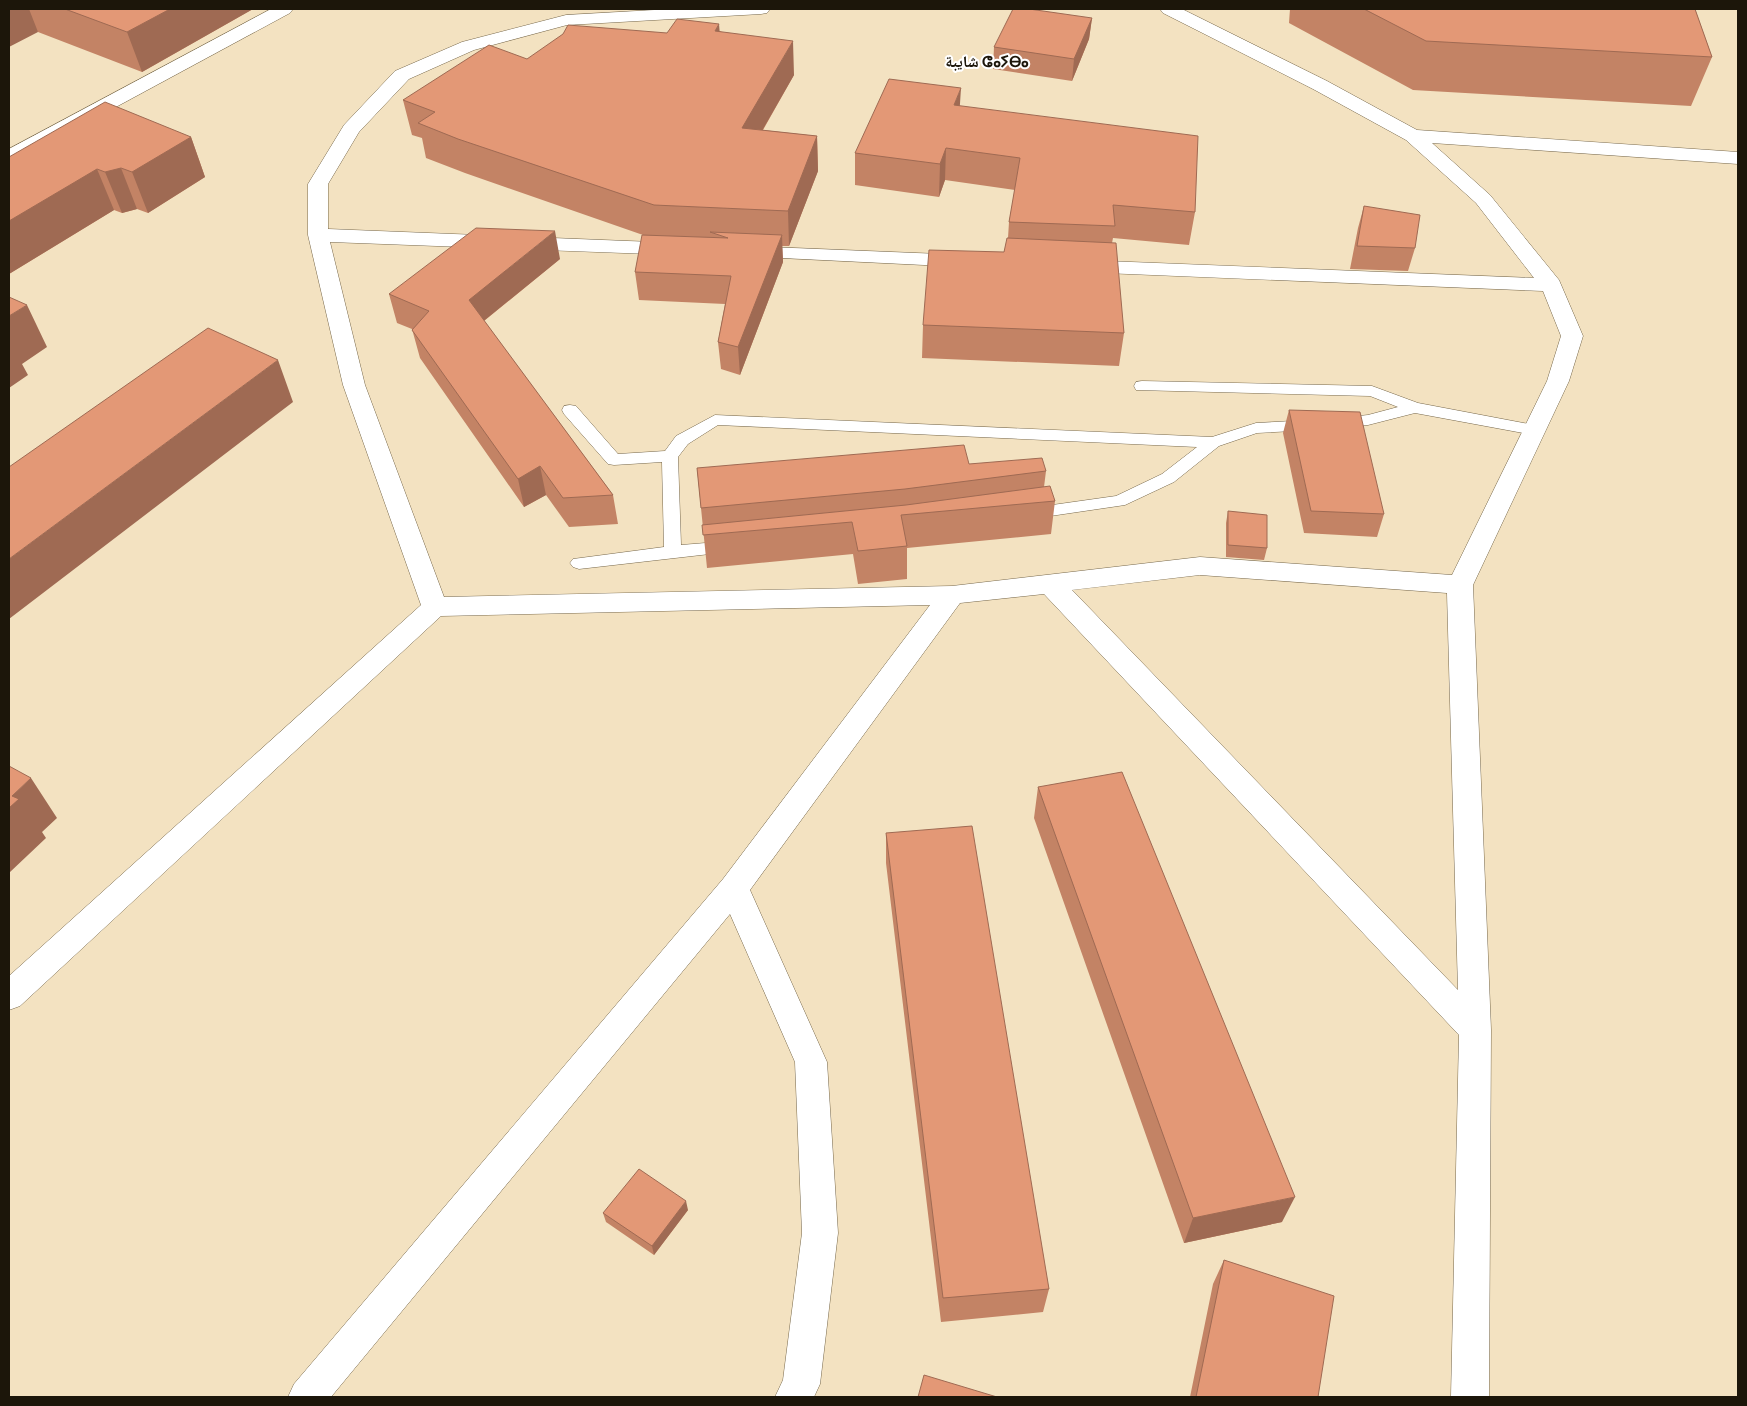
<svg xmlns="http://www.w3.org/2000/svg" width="1747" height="1406" viewBox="0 0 1747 1406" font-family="Manrope,'Noto Naskh Arabic','Noto Sans Tifinagh',sans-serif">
	<rect width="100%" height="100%" fill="#f3e2c1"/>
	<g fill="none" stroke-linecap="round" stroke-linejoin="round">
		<defs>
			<path id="lane" d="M1142,381L1372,386L1418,403L1534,425L1540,426L1542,430L1540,434L1534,435L1415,413L1368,425L1338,428L1332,427L1330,423L1332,419L1368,415L1398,407L1370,396L1136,390L1134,386L1136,382Z
				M570,405L576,406L618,454L665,451L676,436L715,415L1212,437L1256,423L1311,420L1317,421L1319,425L1317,429L1311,430L1257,433L1219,446L1174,482L1125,505L1030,519L1024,517L1022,513L1024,509L1116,496L1162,474L1197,447L718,425L688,444L678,457L681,545L730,541L736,543L739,547L736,551L579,569L573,567L570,563L573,559L664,547L662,462L614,465L608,464L564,414L562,410L564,406Z"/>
			<path id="street" d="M271,9H293L290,13L16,161L9,163V149Z
				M672,9H770L767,13L761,14L567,25L474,50L409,79L359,132L328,184V229L678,243L685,245L688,249L685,253L678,255L330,242L365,385L444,597L952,586L1200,557L1452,575L1547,381L1561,336L1543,291L1080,272L1072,271L1069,266L1072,261L1080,260L1534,278L1476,203L1406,140L1313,89L1163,13L1160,9H1182L1327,81L1417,130L1738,152V164L1432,143L1490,195L1559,280L1583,336L1569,381L1473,585L1491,1030L1489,1397H1451L1459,1035L1044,594L960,603L750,890L827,1062L838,1233L820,1384L814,1397H775L783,1380L802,1233L795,1062L730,914L331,1397H288L294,1384L723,879L930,605L441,616L20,1006L9,1010V976L421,605L343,385L308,235V184L344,125L395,71L462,42L566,15ZM1200,575L1447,593L1458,990L1072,590Z
				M746,246L965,255L972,257L976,261L972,265L965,267L739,256L735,252L739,248Z"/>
		</defs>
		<use href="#lane" stroke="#77684b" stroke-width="1"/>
		<use href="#street" stroke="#77684b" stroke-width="1"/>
		<use href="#lane" fill="#fff" fill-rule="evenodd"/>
		<use href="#street" fill="#fff" fill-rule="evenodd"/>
	</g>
	<path fill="#c38365" d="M9,9H253L142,72L38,32Z
		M1290,9H1695L1712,57L1691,106L1413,90L1289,23Z
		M1092,18L1089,39L1072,81L993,69L994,47Z
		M720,31L794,75L763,130L817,136L818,171L789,246H782L783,262L740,375L721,369L718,342L725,304L639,300L635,272L643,235L465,173L426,158L422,138L412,135L403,100L527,59L667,33Z
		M960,106L1195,212L1189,245L1113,238L1112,243L1124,333L1119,366L922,358L923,325L1004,252L1008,238L1009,222L1015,190L945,180L939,197L855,185V153Z
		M191,137L205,177L148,213L137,209L122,213L114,210L9,274V157Z
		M1364,206L1415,248L1408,271L1350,269L1358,228Z
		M560,259L484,321L613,495L618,524L569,527L546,495L524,507L420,358L412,329L397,323L389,294Z
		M1289,410L1384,514L1377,537L1304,533L1283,433Z
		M969,464L1046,471L1044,487L1055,501L1051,534L907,548V579L858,584L853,554L707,568L697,468Z
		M1228,511L1267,548L1264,560L1226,557V523Z
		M1038,787L1282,1222L1184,1243L1034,818Z
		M886,833L1049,1289L1043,1312L941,1322L886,863Z
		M688,1210L654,1255L606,1222L603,1213Z
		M1224,1260L1318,1397H1190L1213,1284Z"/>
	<path fill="#9f6a53" d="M9,9H29L38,32L9,47Z
		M170,9H253L142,72L127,32Z
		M1092,18L1089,39L1072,81L1074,59Z
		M719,24L722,58L715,31Z
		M793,41L794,75L744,162L742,128Z
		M961,88L959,119L954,105Z
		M817,136L818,171L789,246L788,211Z
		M191,137L205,177L148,213L132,172Z
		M946,148L945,180L939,197L940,164Z
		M121,168L137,209L122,213L105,172Z
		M97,169L114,210L9,274V221Z
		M555,231L560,259L475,328L469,300Z
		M782,235L783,262L740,375L738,347Z
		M27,305L47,347L22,364L28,375L9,388V316Z
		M278,360L293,402L9,619V559Z
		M540,466L546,495L524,507L518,479Z
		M31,778L57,818L42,832L46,838L9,873V808L12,796Z
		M1295,1197L1282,1222L1184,1243L1193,1218Z
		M686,1201L688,1210L654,1255L652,1246Z"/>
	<path fill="#e39876" stroke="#9f6a53" d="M65,9H170L127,32Z
		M1013,9H1029L1092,18L1074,59L994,47Z
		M1364,9H1695L1712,57L1426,41Z
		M677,19L719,24L715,31L793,41L742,128L817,136L788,211L654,205L458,139L418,123L435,112L403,100L489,45L527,59L563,34L568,25L667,33Z
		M889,79L961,88L954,105L1198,136L1195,212L1113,205L1115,226L1009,222L1020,158L946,148L940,164L855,153Z
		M105,102L191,137L132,172L121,168L105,172L97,169L9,221V157Z
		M1364,206L1420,215L1415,248L1357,246Z
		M476,228L555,231L469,300L613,495L563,498L540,466L518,479L412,330L429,311L389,294Z
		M710,232L782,235L738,347L718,342L731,276L635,272L642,235L728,238Z
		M1007,238L1116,243L1124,333L923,325L929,250L1004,252Z
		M9,297L27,305L9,316Z
		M208,328L278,360L9,559V467Z
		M1289,410L1360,412L1384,514L1311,511Z
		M964,445L969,464L1042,458L1046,471L905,489L701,508L697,468Z
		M1050,486L1055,501L901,515L907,546L858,551L852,522L703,535L702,525L906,505Z
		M1228,511L1267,515V548L1228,545Z
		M9,766L31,778L12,796L19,799L9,808Z
		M1122,772L1295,1197L1193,1218L1038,787Z
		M972,826L1049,1289L943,1298L886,833Z
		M639,1169L686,1201L652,1246L603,1213Z
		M1224,1260L1334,1296L1318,1397H1196Z
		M924,1375L997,1397H918Z"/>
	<g text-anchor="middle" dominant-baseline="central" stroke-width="4" stroke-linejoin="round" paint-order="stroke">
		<g font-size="16" font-weight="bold" fill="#1c160a" stroke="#fff">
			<text x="987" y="61">شايبة ⵛⴰⵢⴱⴰ</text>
		</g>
	</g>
	<rect width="1747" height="1406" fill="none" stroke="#1c160a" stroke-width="20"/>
</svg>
